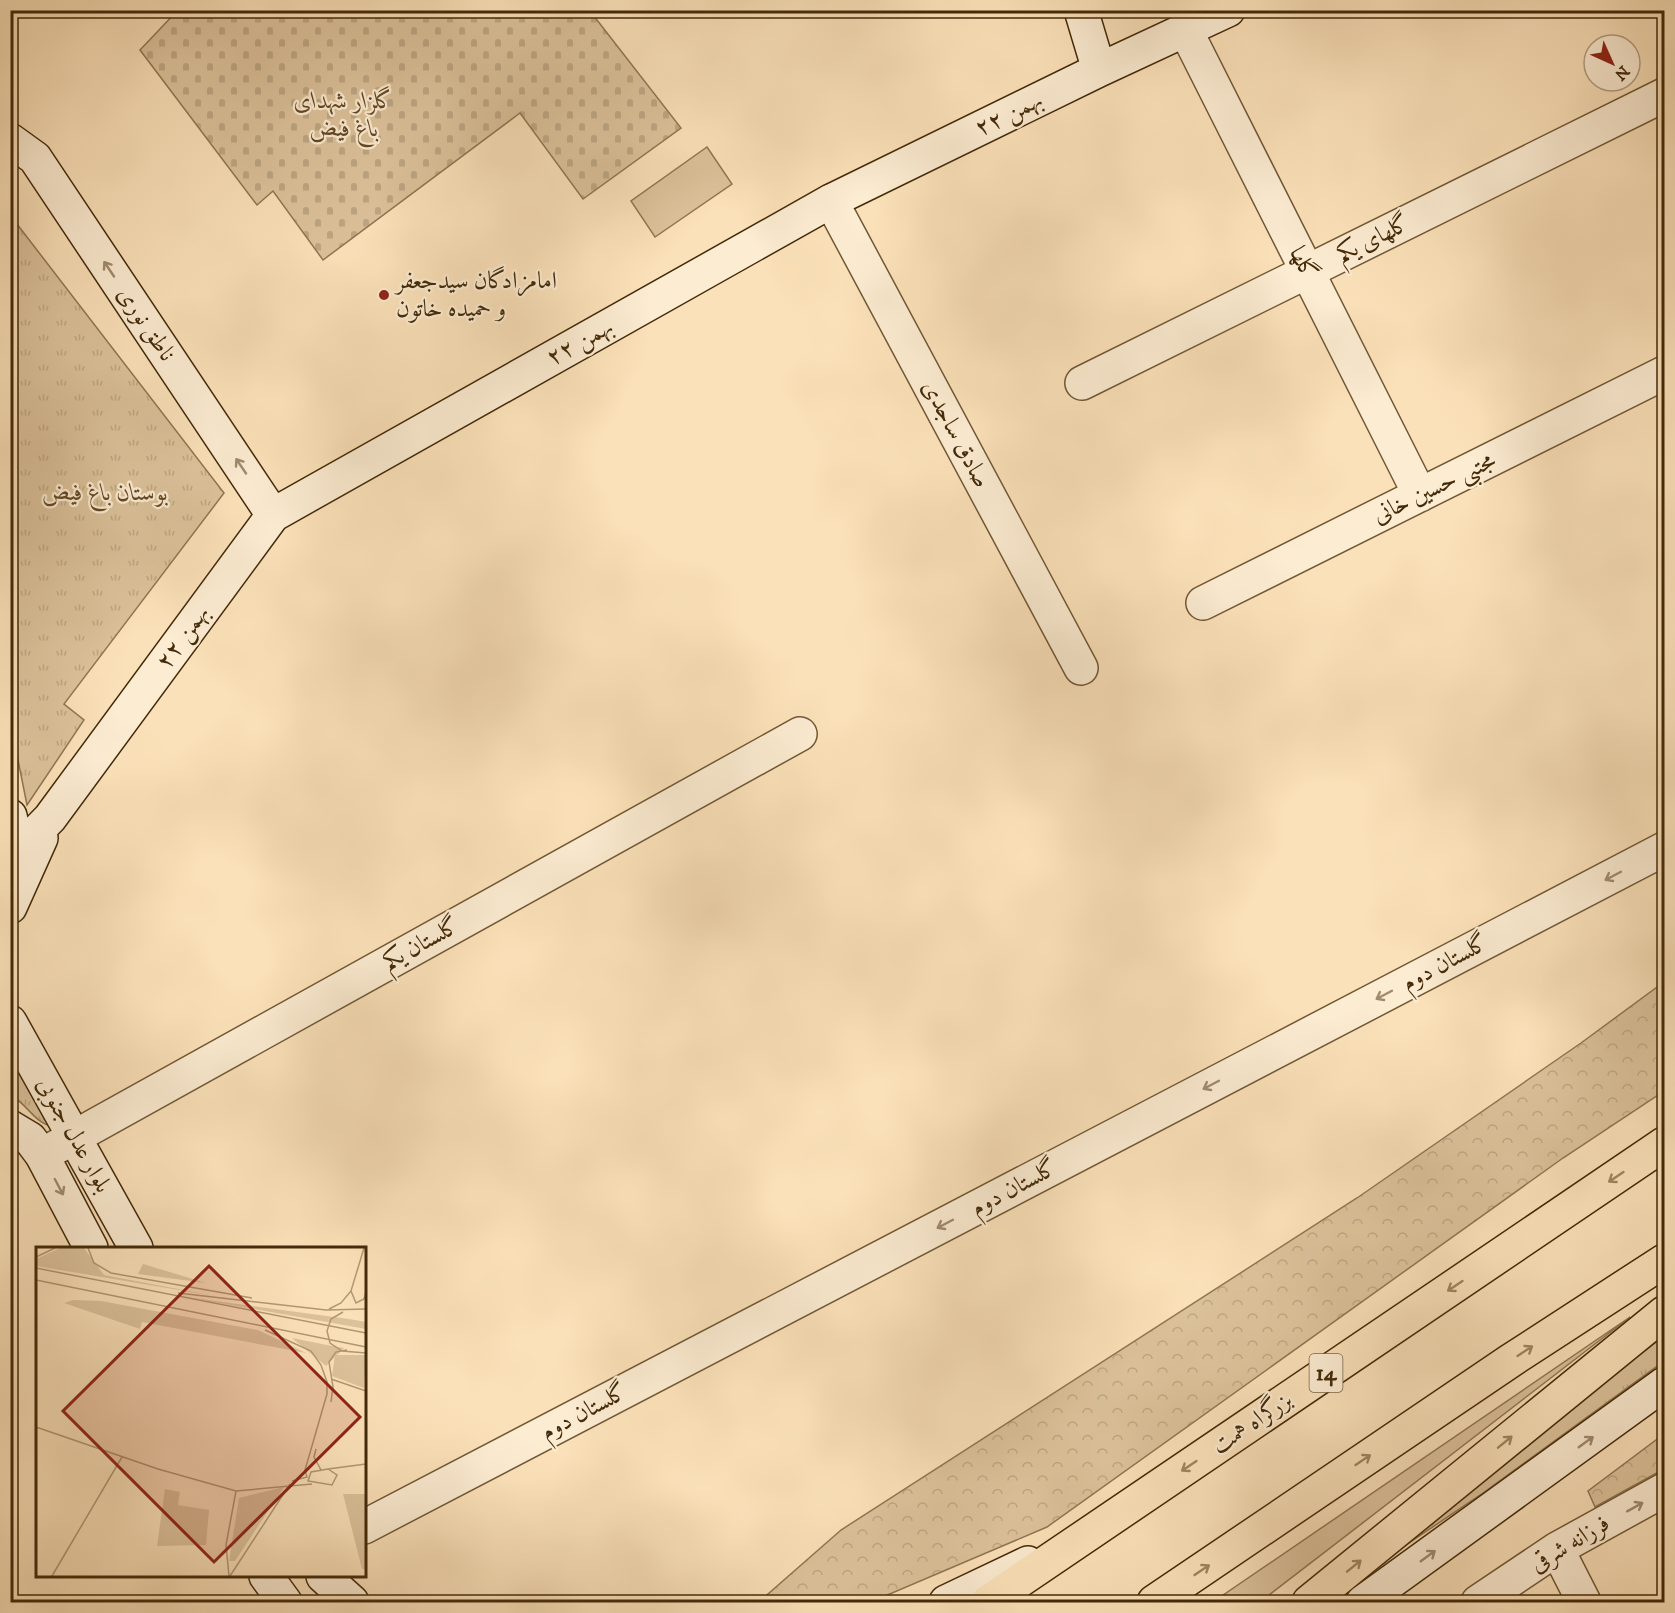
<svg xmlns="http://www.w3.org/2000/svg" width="1675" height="1613" viewBox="0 0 1675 1613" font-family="'IM FELL DW Pica',Amiri,serif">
	<defs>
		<pattern id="grass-tufts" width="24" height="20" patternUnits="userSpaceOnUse" patternTransform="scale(1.5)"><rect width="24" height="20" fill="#dcc29b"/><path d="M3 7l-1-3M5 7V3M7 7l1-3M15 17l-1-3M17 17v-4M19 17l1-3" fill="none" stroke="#bea784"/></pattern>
		<pattern id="forest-crowns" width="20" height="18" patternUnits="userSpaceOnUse" patternTransform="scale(1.5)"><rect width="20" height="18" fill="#dcc29b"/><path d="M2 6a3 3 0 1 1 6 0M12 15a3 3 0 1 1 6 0" fill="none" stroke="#bea784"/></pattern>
		<pattern id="cemetery-stones" width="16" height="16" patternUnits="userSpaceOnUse" patternTransform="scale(1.5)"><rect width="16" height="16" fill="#dcc29b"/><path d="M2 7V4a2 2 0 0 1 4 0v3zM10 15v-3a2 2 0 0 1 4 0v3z" fill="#bea784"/></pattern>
	</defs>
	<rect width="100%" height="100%" fill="#fbe1b9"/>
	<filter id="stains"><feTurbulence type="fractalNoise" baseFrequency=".00333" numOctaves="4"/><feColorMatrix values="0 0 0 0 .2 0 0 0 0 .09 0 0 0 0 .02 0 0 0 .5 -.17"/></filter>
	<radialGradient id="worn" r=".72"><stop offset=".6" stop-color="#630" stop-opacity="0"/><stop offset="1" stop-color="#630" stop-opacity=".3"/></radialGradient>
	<path fill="url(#grass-tufts)" stroke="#907652" stroke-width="1.5" d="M10,215L224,493L64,704L84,720L27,805L10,720Z
		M10,1057L54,1127C34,1123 28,1105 11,1095Z
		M1664,1336V1361L1483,1493L1366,1572L1476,1480Z"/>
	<path fill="url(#forest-crowns)" stroke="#907652" stroke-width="1.5" d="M1664,982V1091L1563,1158L1047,1527L871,1602H759L841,1530L1357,1198L1581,1043Z
		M1664,1434V1469L1595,1507L1588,1491Z"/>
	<path fill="url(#cemetery-stones)" stroke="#907652" stroke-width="1.5" d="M178,10L590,11L681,128L583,199L520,113L323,260L273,191L257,205L140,50Z"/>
	<path fill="#dcc29b" stroke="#907652" stroke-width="1.5" d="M707,147L732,184L655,237L631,201Z
		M1630,1317L1260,1602H1213Z"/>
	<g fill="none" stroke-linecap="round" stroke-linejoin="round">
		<defs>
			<path id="street" d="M1186,31L1420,495
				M831,201L1081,668
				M1082,383L1664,95
				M1203,603L1664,373
				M42,1155L800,734
				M364,1527L1664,849
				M1557,1549L1584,1602
				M1478,1602L1557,1549L1664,1490"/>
			<path id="secondary" d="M1081,10L1099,70
				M10,140L35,158L273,515
				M10,816L18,851
				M10,859L50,818L273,515L831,201L1099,70L1228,10
				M10,907L41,838
				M10,1022L136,1248
				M10,1127L30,1139L42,1155L91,1248
				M266,1576L285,1602
				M323,1576L352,1602
				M946,1602L1028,1563
				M1363,1602L1664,1384"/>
			<path id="highway" d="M988,1602L1664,1144
				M1154,1602L1510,1361L1664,1261
				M1309,1602L1664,1313"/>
		</defs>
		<use href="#street" stroke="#715835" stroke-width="36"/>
		<use href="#secondary" stroke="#432a09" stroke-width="36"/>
		<use href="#highway" stroke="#432a09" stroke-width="36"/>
		<use href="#street" stroke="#fcecd2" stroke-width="33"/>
		<use href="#secondary" stroke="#fcecd2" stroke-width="33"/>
		<use href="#highway" stroke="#fbe1b9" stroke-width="33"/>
	</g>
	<defs><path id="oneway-shaft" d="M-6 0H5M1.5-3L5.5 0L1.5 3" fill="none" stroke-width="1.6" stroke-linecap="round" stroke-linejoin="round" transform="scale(1.5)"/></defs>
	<g stroke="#a08b6e">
		<use href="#oneway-shaft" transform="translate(109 269) rotate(-124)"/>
		<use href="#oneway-shaft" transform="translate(241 466) rotate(-124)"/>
		<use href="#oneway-shaft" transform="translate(1613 876) rotate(152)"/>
		<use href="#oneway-shaft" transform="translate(1384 995) rotate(152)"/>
		<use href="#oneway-shaft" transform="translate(1211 1085) rotate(152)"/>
		<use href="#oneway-shaft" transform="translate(59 1187) rotate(62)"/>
		<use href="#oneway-shaft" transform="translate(945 1224) rotate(152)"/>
		<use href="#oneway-shaft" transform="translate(1586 1442) rotate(-36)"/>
		<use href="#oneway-shaft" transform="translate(1635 1507) rotate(-29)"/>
		<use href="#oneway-shaft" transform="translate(1428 1556) rotate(-36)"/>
	</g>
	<g stroke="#9f8661">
		<use href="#oneway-shaft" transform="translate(1616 1177) rotate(146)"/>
		<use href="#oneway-shaft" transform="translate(1455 1286) rotate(146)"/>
		<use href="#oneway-shaft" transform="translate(1525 1351) rotate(-33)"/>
		<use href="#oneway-shaft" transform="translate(1505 1442) rotate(-39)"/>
		<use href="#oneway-shaft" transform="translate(1363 1460) rotate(-34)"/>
		<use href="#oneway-shaft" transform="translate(1189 1466) rotate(146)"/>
		<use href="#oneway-shaft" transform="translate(1354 1566) rotate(-39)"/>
		<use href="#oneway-shaft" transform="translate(1202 1570) rotate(-34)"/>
	</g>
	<circle fill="#8f2418" stroke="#fcecd2" stroke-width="2" cx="384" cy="295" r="6"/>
	<g text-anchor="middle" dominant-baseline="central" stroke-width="4.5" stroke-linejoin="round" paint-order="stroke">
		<rect fill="#fcecd2" stroke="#7a6445" stroke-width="1.5" x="1309.5" y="1354" width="33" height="38" rx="4.5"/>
		<g font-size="22" font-weight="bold" fill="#432a09">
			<text x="1326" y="1373">14</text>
		</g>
		<g font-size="24" font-style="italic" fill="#624826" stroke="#fcecd2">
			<text x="344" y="101">گلزار شهدای<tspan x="344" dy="28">باغ فیض</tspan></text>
			<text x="105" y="493">بوستان باغ فیض</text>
		</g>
		<g font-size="24" fill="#432a09" stroke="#fcecd2">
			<text transform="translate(1009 114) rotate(-26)">۲۲ بهمن</text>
			<text transform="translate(1373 239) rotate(-26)">گلهای یکم</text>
			<text transform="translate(1303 263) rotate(63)">گلها</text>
			<text transform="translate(146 324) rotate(56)">ناطق نوری</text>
			<text transform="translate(580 342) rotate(-29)">۲۲ بهمن</text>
			<text transform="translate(956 434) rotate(62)">صادق ساجدی</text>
			<text transform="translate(1434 488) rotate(-26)">مجتبی حسین خانی</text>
			<text transform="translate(183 637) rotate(-54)">۲۲ بهمن</text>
			<text transform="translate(421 944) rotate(-29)">گلستان یکم</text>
			<text transform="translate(1445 963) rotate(-28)">گلستان دوم</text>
			<text transform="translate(74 1135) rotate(61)">بلوار عدل جنوبی</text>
			<text transform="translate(1014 1188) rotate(-28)">گلستان دوم</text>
			<text transform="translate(584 1412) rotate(-28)">گلستان دوم</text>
			<text transform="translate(1252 1423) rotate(-34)">بزرگراه همت</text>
			<text transform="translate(1570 1544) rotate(-31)">فرزانه شرقی</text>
		</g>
		<g font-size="24" fill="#432a09" stroke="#fcecd2" text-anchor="start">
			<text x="396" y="281">امامزادگان سیدجعفر<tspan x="396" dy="28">و حمیده خاتون</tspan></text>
		</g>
	</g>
	<g transform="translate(36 1247)">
		<rect width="330" height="330" fill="#fbe1b9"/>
		<path d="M24,1H48L68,28L179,49L0,19V12ZM299,108H330L328,141L296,129ZM248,240L199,314H193L203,251ZM307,247H330V322H326Z" fill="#dcc29b"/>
		<path d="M107,17L170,36L102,27ZM37,53L65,54L222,83L270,106L106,75L104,82L28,56Z" fill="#dcc29b"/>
		<path d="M129,242L144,245L142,258L173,263L170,298L121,299Z" fill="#dcc29b"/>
		<path d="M150,50L313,72L330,75V82ZM256,91L291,98L308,101L290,119Z" fill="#dcc29b"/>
		<path fill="none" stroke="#b19873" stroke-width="1.5" d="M52,1L58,16L75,26L216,51M0,10L19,1M0,21L330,86M0,33L330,100M315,44L320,56L328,52L330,45M142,46L290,63L330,62M293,62L305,56L315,44L328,1M307,65L295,72L291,84L294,96L306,104L330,106M229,83L275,104L285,118L291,135V147L269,223L271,230L256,234M295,132L330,144M295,155L297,140L293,115L300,105L311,103M0,180L122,222L200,244L276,237M280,202L278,210L285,223M292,222L301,228L296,238L272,234L275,225L292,222L330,217M16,329L86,210M193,329L190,298L200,244M194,329L254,237"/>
		<path fill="#8f2418" fill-opacity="0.15" stroke="#8f2418" stroke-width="3" d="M173,19L324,170L178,315L27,164Z"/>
		<rect width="330" height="330" fill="none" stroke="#432a09" stroke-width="3"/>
	</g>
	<rect width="1675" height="1613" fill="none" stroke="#fbe1b9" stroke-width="36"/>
	<rect x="12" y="12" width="1651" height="1589" fill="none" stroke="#432a09" stroke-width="3"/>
	<rect x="18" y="18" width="1639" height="1577" fill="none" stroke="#432a09" stroke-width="1.5"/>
	<g transform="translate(1612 63) rotate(135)"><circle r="28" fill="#fcecd2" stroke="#b29e82" stroke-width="1.5"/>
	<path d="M0-4.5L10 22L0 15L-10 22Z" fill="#8f2418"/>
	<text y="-9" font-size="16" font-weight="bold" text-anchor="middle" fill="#432a09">N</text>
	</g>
	<rect width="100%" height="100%" filter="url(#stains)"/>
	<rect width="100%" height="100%" fill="url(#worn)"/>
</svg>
